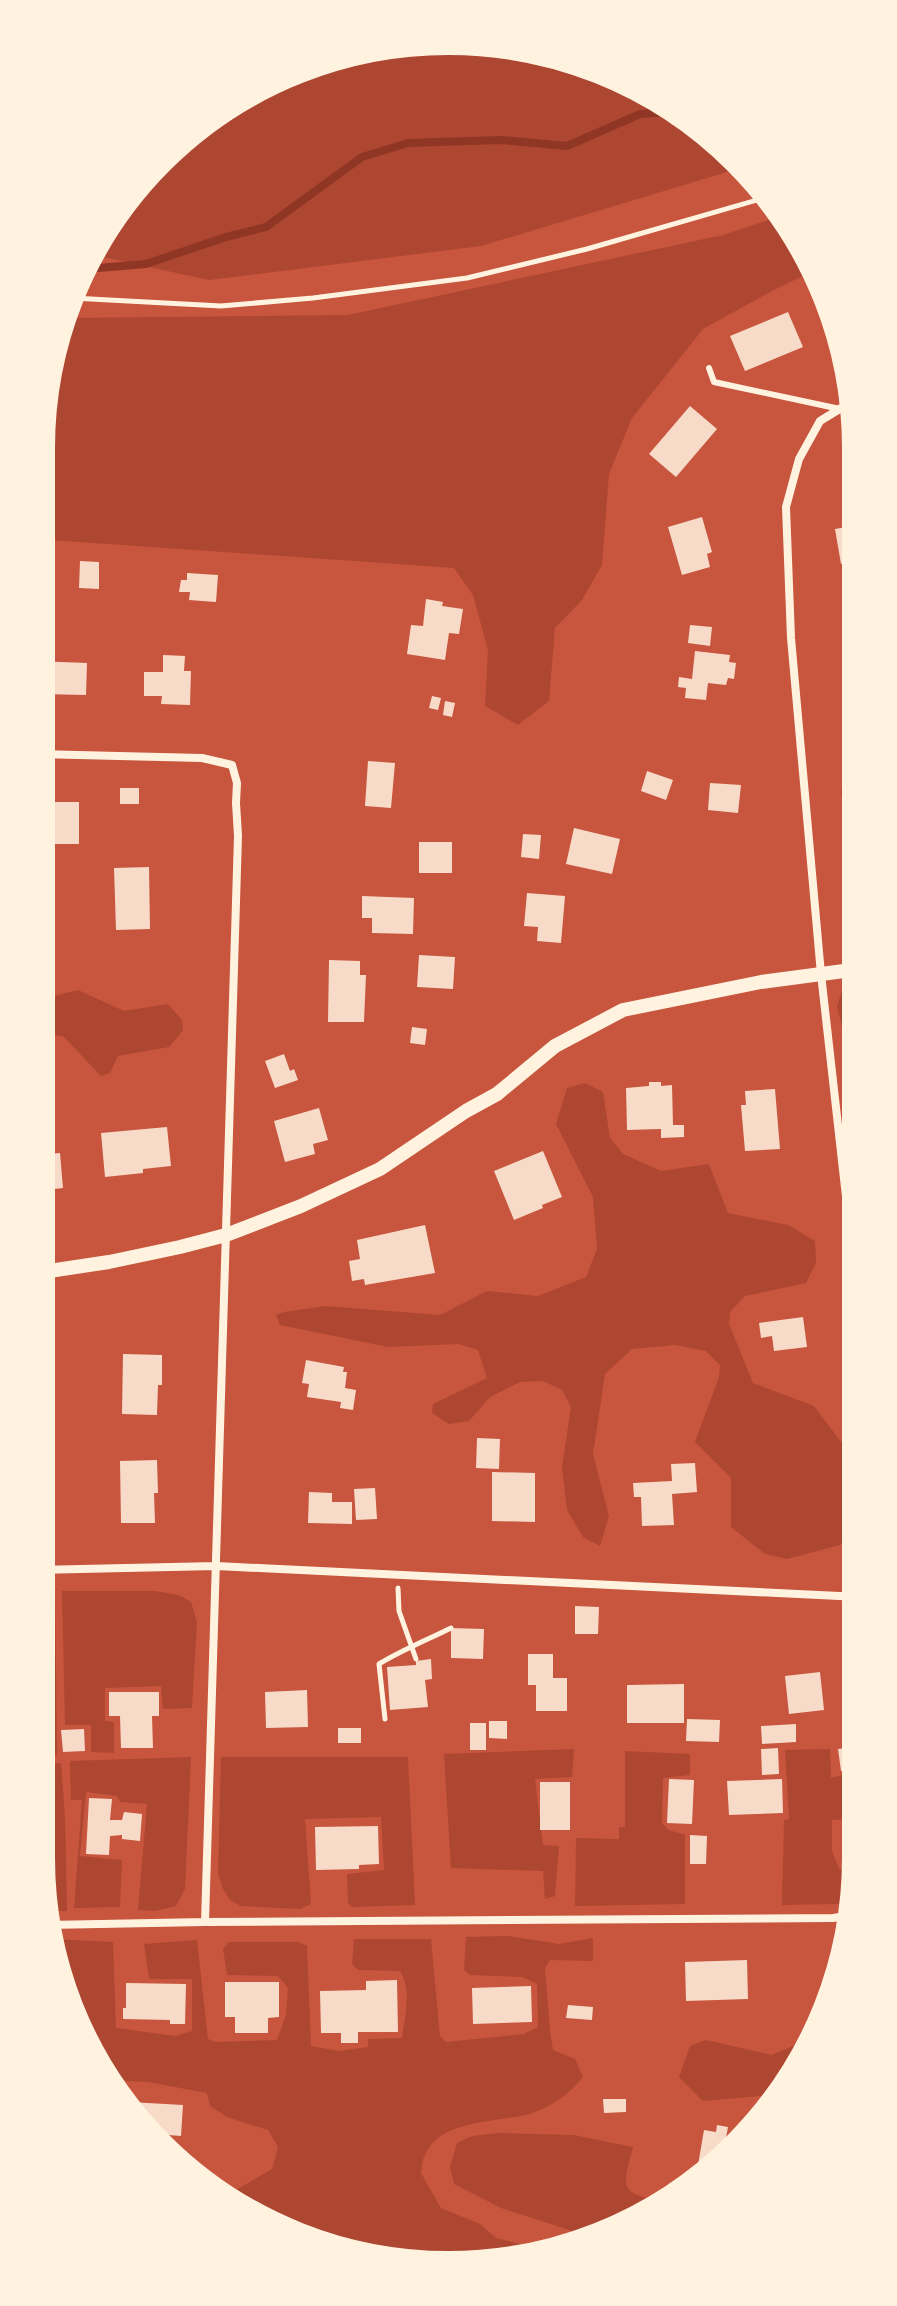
<svg xmlns="http://www.w3.org/2000/svg" width="897" height="2306" viewBox="0 0 897 2306" font-family="Poppins,sans-serif">
	<rect width="100%" height="100%" fill="#c8553d"/>
	<path fill="#ae4732" d="M395,39L556,50L677,105L747,166L481,246L209,280L93,255L122,197L243,91Z
		M784,215L819,268L770,292L703,329L632,418L609,474L602,565L582,600L555,628L549,701L518,725L485,706L488,650L473,595L454,568L36,539V448L50,341L62,318L348,315L723,235Z
		M858,750V816L841,793L848,758Z
		M78,990L124,1011L168,1004L182,1020L183,1030L169,1047L118,1056L110,1073L101,1076L63,1036L44,1034L36,1042V993L46,998Z
		M842,991L859,992V1087L854,1079L837,1006Z
		M585,1083L603,1092L610,1138L623,1154L661,1171L709,1164L728,1213L788,1225L815,1241L816,1263L806,1283L745,1296L730,1312L729,1324L753,1383L814,1406L853,1458L860,1477V1522L840,1545L787,1559L765,1554L731,1527V1478L695,1442L719,1377L720,1365L706,1351L675,1345L632,1349L605,1374L593,1454L609,1516L600,1546L583,1537L567,1510L562,1467L571,1407L562,1390L543,1381L520,1382L490,1397L469,1421L449,1424L432,1413L433,1404L487,1378L478,1350L458,1344L388,1347L280,1325L276,1315L284,1312L325,1306L440,1315L487,1291L538,1296L586,1277L597,1249L593,1197L556,1124L567,1088Z
		M36,1591H55L57,1755H36V1661H39L38,1639H36Z
		M62,1591H155L179,1595L191,1602L197,1622L192,1708L163,1709L161,1686L105,1688V1721L114,1722V1753L91,1752V1725H65Z
		M574,1749L572,1777L535,1779L543,1845L559,1846L555,1896L545,1899L543,1871L451,1868L444,1754Z
		M830,1749L831,1778L861,1770V1818L832,1820V1851L839,1869L859,1870L855,1900L837,1904L782,1905L784,1820L789,1819L785,1750Z
		M625,1751L690,1754V1775L663,1778L662,1823L669,1830L685,1835V1904L575,1906L576,1838L619,1839V1827H625Z
		M191,1757L185,1889L176,1906L155,1911L138,1910L147,1804L120,1802L117,1796L86,1792L80,1856L122,1860L120,1907L74,1908L82,1800H71L70,1761Z
		M221,1757H408L415,1905L352,1907L348,1903L347,1874L384,1870L381,1817L305,1819L311,1904L300,1909L241,1906L230,1900L223,1889L218,1873Z
		M36,1763H61L65,1816L67,1911H45L39,1877H48L50,1836H36Z
		M508,1936L559,1944L593,1938V1961L550,1960L545,1968L550,2031L553,2050L575,2059L583,2077C571,2092 556,2103 538,2111C506,2124 441,2116 425,2155C422,2160 422,2167 421,2173L441,2208L480,2224L496,2238L553,2252L529,2262L403,2266L383,2263L243,2215L209,2187L236,2190L272,2169L278,2147L268,2130L227,2117L210,2106L207,2093L148,2082L110,2080L58,1991L50,1939L113,1942L116,2028L175,2036L192,2031V1979H149L144,1944L197,1940L208,2039L216,2042L277,2040L286,2015L288,1988L278,1976L227,1975L223,1949L229,1942H299L307,1946L311,2046L339,2051L368,2047V2039L402,2038C405,2016 412,1990 400,1971L358,1970L352,1964L354,1939H431L439,2027L440,2036L446,2042L524,2034L538,2027L537,1984L522,1977L470,1975L464,1970L466,1937Z
		M815,2028L783,2094L703,2101L679,2077L690,2046L706,2040L772,2055L804,2041Z
		M498,2133L574,2135L633,2147C631,2157 626,2169 626,2180C625,2201 662,2199 677,2201L591,2237L501,2208L454,2184L450,2167L457,2143L472,2136Z"/>
	<g fill="none" stroke-linecap="round" stroke-linejoin="round">
		<path stroke="#8f3625" stroke-width="8" d="M86,269L146,264L226,237L266,227L362,157L408,143L501,140L567,146L640,114L684,111"/>
	</g>
	<path fill="#f7dbc8" d="M832,311L844,350L841,351L827,313Z
		M788,312L803,347L745,371L730,336Z
		M690,406L717,429L676,477L649,454Z
		M702,517L712,552L707,554L710,567L682,575L668,527Z
		M858,525V561L841,564L835,529Z
		M80,561L99,562V589L79,588Z
		M187,573L218,575L216,602L189,600L190,592H179L181,580H187Z
		M426,599L443,602L442,606L463,609L459,634L449,633L445,660L407,654L411,625L423,626Z
		M690,625L712,627L710,646L688,643Z
		M695,651L730,655L729,662L736,663L734,679L728,678L726,685L708,683L706,700L685,698L686,688L678,687L679,677L692,679Z
		M163,655L185,656L184,671H191L190,705L161,704L162,696H144V672H163Z
		M36,661L87,663L86,695L39,694V691H36Z
		M432,696L441,698L438,710L429,708Z
		M445,701L455,703L452,717L443,715Z
		M368,761L395,763L391,808L365,806Z
		M647,771L673,780L666,800L641,791Z
		M710,783L741,785L738,813L708,810Z
		M120,788H139V804H120Z
		M50,802H79V844H48L47,832L36,831V810H50Z
		M574,828L620,839L612,874L566,864Z
		M523,834L541,835L539,859L521,857Z
		M419,842H452V873H419Z
		M149,867L150,929L116,930L114,868Z
		M527,893L565,896L561,943L537,941L538,927L524,926Z
		M362,896L414,898L413,934L372,933V918H362Z
		M419,955L455,957L453,989L417,987Z
		M329,960L360,961V975H366L364,1022H328Z
		M412,1027L427,1029L425,1045L410,1043Z
		M284,1054L290,1071L294,1069L298,1080L275,1088L265,1061Z
		M649,1082H661V1086L672,1085L673,1125H684V1137L661,1138V1129L627,1130L626,1088L649,1086Z
		M775,1089L780,1149L745,1151L741,1105H746L745,1091Z
		M319,1108L328,1140L313,1144L315,1154L285,1162L274,1121Z
		M167,1127L171,1166L143,1169V1173L105,1177L101,1133Z
		M543,1151L562,1197L542,1205L543,1208L514,1220L494,1171Z
		M60,1153L63,1188L36,1191V1155Z
		M425,1225L435,1273L365,1285L364,1279L352,1281L349,1261L360,1259L357,1240Z
		M803,1317L807,1347L774,1351L772,1336L761,1338L759,1323Z
		M123,1354L162,1355V1385H158L157,1415L122,1414Z
		M306,1360L344,1367L343,1372H347L345,1388L356,1390L353,1410L340,1408L341,1402L307,1397L309,1384L302,1383Z
		M477,1438L500,1439L499,1469L476,1468Z
		M157,1460L158,1493H154L155,1523H121L120,1461Z
		M695,1463L697,1492L672,1494L674,1525L642,1526L641,1497H634L633,1483L672,1481L671,1464Z
		M492,1472L535,1473V1522L492,1521Z
		M375,1488L377,1519L356,1520L354,1489Z
		M309,1492L332,1493V1502H352V1524L308,1523Z
		M575,1606L599,1607L598,1634H575Z
		M451,1628L484,1629L483,1659L451,1658Z
		M528,1654H553V1678H567V1711H536V1685H528Z
		M431,1659L432,1679L425,1680L428,1707L390,1710L387,1667L416,1665V1661Z
		M820,1672L824,1710L789,1714L785,1676Z
		M684,1684V1723H627V1685Z
		M307,1690L308,1727L266,1728L265,1692Z
		M109,1692H159V1716H152L153,1748H121L120,1716H109Z
		M687,1719L720,1720L719,1742L686,1741Z
		M489,1721H507V1739L489,1738Z
		M470,1723H486V1750H470Z
		M796,1724V1742L762,1744L761,1726Z
		M338,1728H361V1743H338Z
		M84,1729L85,1751L63,1752L61,1730Z
		M861,1746V1768L841,1771L838,1749Z
		M778,1748L779,1774L762,1775L761,1749Z
		M669,1779L694,1780L692,1824L667,1823Z
		M782,1779L783,1813L729,1815L727,1781Z
		M540,1782H570V1830H540Z
		M89,1798L112,1799L110,1820H122L124,1812L142,1814L140,1841L122,1839V1835L110,1836L109,1855L86,1854Z
		M847,1822H861L860,1866H849Z
		M378,1826L379,1864L359,1865V1869L316,1870L315,1827Z
		M690,1835L707,1836L706,1864H690Z
		M36,1841H45V1874H39Z
		M747,1960L748,1999L686,2001L685,1962Z
		M397,1980L398,2032H358V2043H341V2033H321L320,1991L366,1990V1981Z
		M225,1982H279V2017L268,2018V2033H235V2017H225Z
		M126,1983L186,1984L185,2024H170V2020L123,2019V2008H126Z
		M531,1986L532,2022L473,2024L472,1988Z
		M568,2005L593,2007L592,2020L566,2018Z
		M603,2099H626V2112L604,2113Z
		M130,2102L183,2105L181,2136L143,2133L138,2129L127,2109H129Z
		M717,2125L728,2127L722,2159L713,2168L698,2165L704,2130L716,2132Z"/>
	<g fill="none" stroke-linecap="round" stroke-linejoin="round">
		<path stroke="#fff3e0" stroke-width="5" d="M72,298L221,306L313,298L467,278L587,249L771,196
			M398,1588L399,1611L416,1659
			M385,1719L379,1664C402,1650 427,1640 451,1628"/>
		<path stroke="#fff3e0" stroke-width="6" d="M709,368L714,382L840,409"/>
		<path stroke="#fff3e0" stroke-width="8" d="M857,401L851,402L820,421L799,459L786,507L791,638L821,974L860,1321
			M36,754L202,758L232,765L237,783L236,803L238,836L205,1922
			M36,1570L216,1566L860,1597
			M47,1925L205,1922L833,1918L853,1915"/>
		<path stroke="#fff3e0" stroke-width="14" d="M36,1273L109,1262L180,1247L226,1235L301,1206L380,1169L466,1111L497,1094L555,1046L623,1010L761,982L859,969"/>
	</g>
	<path d="M0 0H897V2306H0ZM448 50H449A398 398 0 0 1 847 448V1858A398 398 0 0 1 449 2256H448A398 398 0 0 1 50 1858V448A398 398 0 0 1 448 50Z" fill="#fff3e0" fill-rule="evenodd"/>
	<path fill="none" stroke="#fff3e0" stroke-width="10" d="M448 50H449A398 398 0 0 1 847 448V1858A398 398 0 0 1 449 2256H448A398 398 0 0 1 50 1858V448A398 398 0 0 1 448 50Z"/>
</svg>
